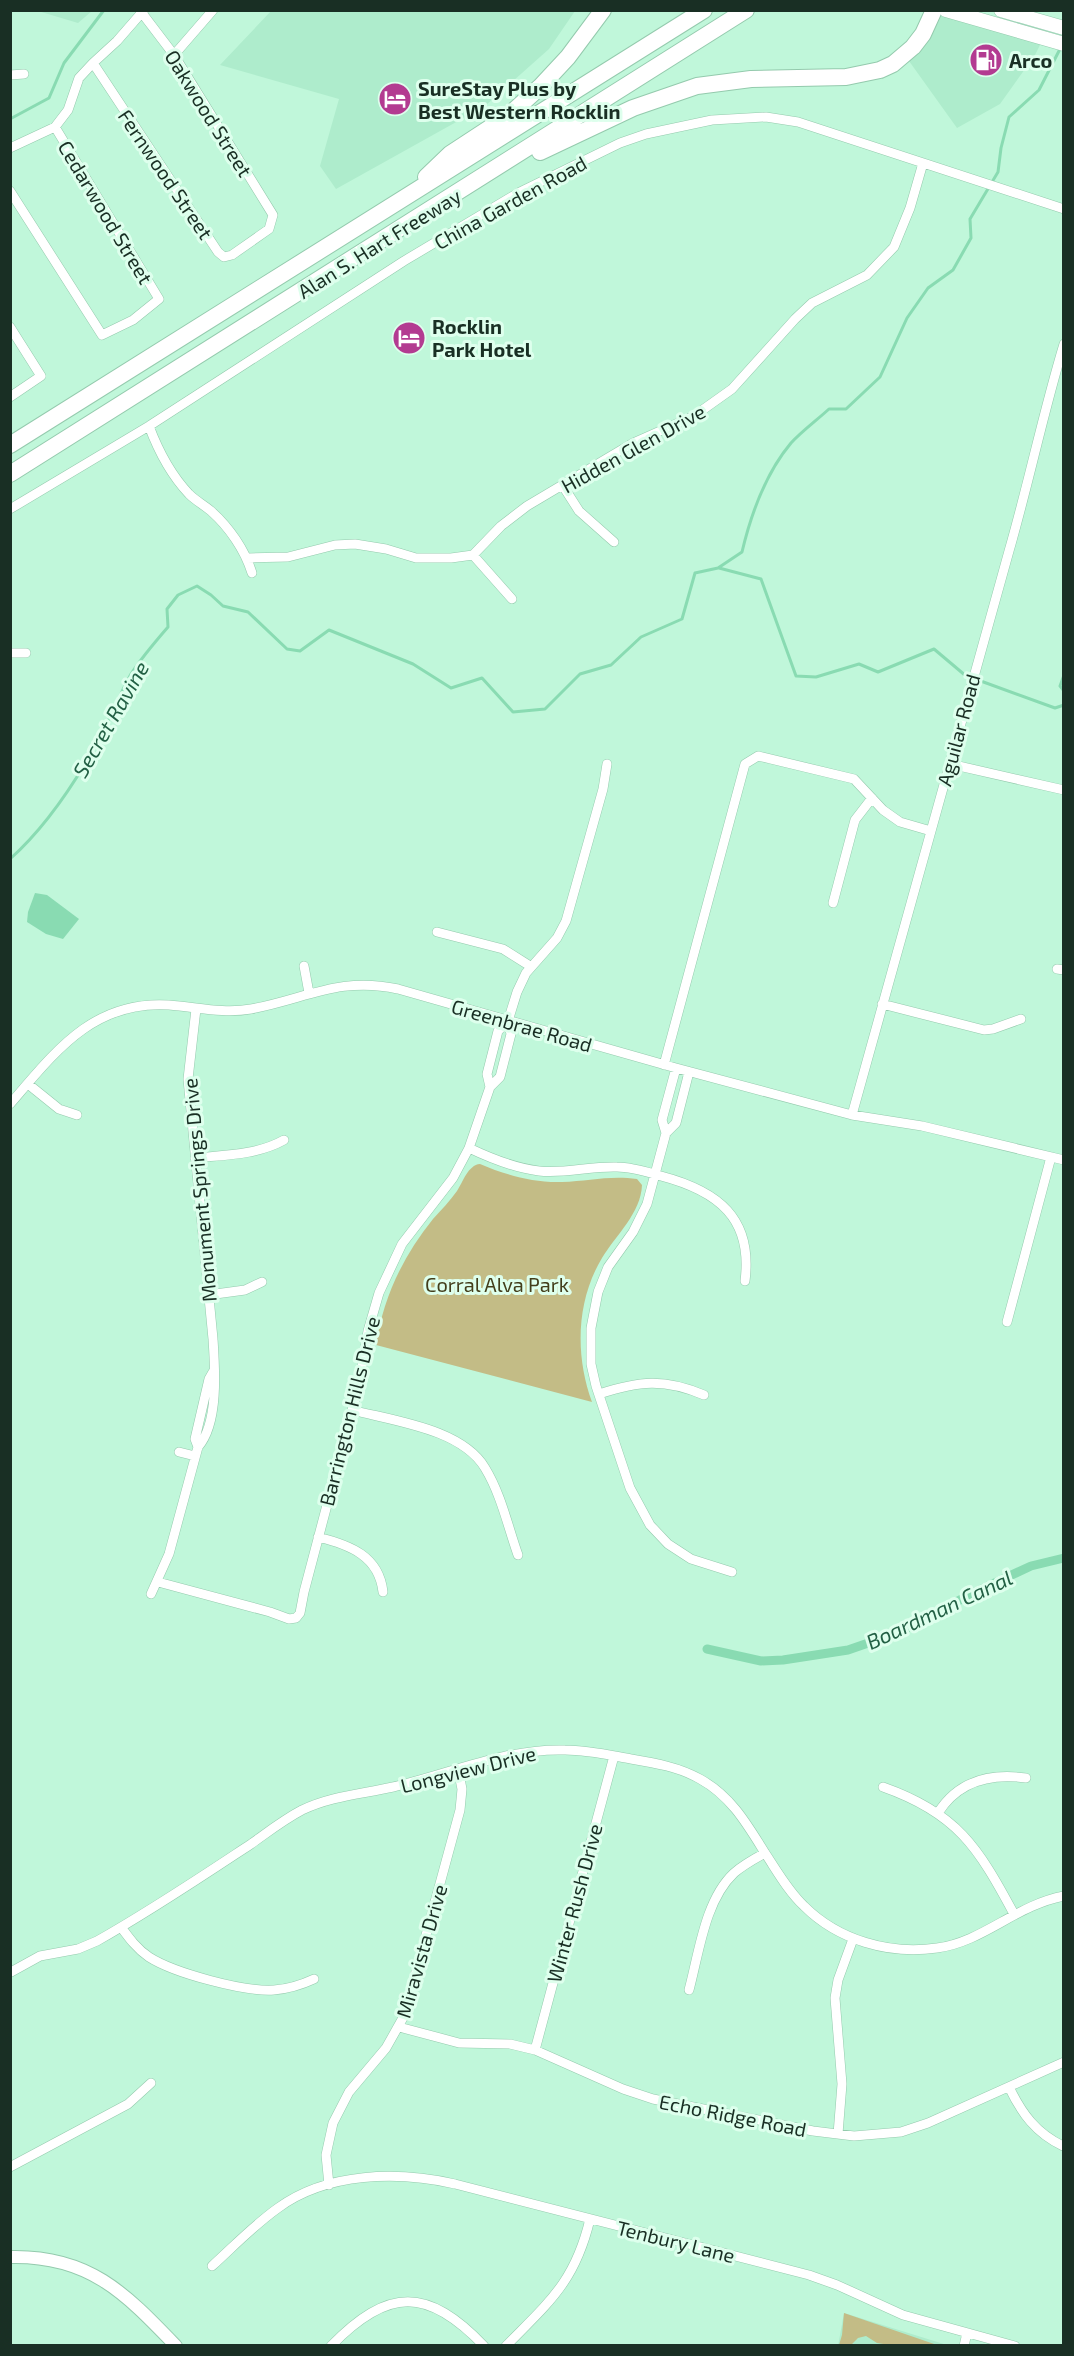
<svg xmlns="http://www.w3.org/2000/svg" width="1074" height="2356" viewBox="0 0 1074 2356" font-family="'Exo 2',sans-serif">
	<rect width="100%" height="100%" fill="#c0f7da"/>
	<path fill="#aeeccc" d="M38,11H92L78,23Z
		M271,11V10L575,11L549,49L485,106L336,189L320,166L339,99L220,65Z
		M944,11H970L1047,31L1035,55L1000,104L957,128L909,61L930,36Z
		M844,2313L947,2345L838,2346Z"/>
	<path fill="#c3bc86" d="M480,1164C506,1175 533,1183 562,1182C588,1181 611,1175 637,1179L642,1185C641,1213 616,1235 602,1258C576,1301 575,1356 592,1402L376,1345C383,1298 403,1256 433,1219C441,1210 450,1201 457,1191C463,1182 468,1165 480,1164Z
		M844,2313L937,2345H890L877,2343L866,2336L858,2338L851,2345H839L842,2335Z"/>
	<path fill="#89dbb2" d="M35,893L47,895L79,919L63,939L46,934L27,922L28,912Z"/>
	<g fill="none" stroke-linecap="round" stroke-linejoin="round">
		<path stroke="#89dbb2" stroke-width="3" d="M10,119L49,98L64,63L104,10
			M719,568L761,579L796,676L816,677L859,664L878,672L934,649L966,676
			M1064,675L1060,686L1064,691
			M978,680L1055,708L1064,705
			M10,859C46,827 73,786 96,745C109,722 118,697 131,674C142,657 155,642 168,627L167,609L178,595L197,586L211,595L223,606L248,612L287,649L300,651L329,630L413,664L451,688L482,678L513,712L545,709L580,674L611,665L641,637L682,619L695,573L718,568L742,552C751,514 765,474 791,443C802,431 817,420 829,409H846L880,377L907,318L928,288L953,270L971,238L970,219L998,172L1001,148L1009,117L1039,90L1061,47"/>
		<path stroke="#89dbb2" stroke-width="9" d="M707,1649L761,1661L783,1660L848,1650L900,1632L973,1593L1031,1566L1064,1558"/>
		<defs>
			<path id="minor" d="M174,55L213,10
				M93,63L218,252L224,257L232,255L269,229L273,215L174,55L142,13
				M10,75L24,74
				M10,148L55,127L68,110L79,78L93,63L117,41L144,10
				M10,191L102,335L133,320L159,299L55,127
				M10,327L41,376L10,397
				M149,426C158,450 172,476 189,494C196,501 204,505 211,511C229,527 245,550 252,573
				M563,486L579,511L614,542
				M10,509L149,426L404,261L518,193L620,143L646,134L712,120L766,117L798,122L1064,209
				M473,555L512,599
				M248,558L288,557L335,545L355,544L386,549L416,558H451L473,555L501,526L527,506L633,443L694,416L732,389L795,319L812,303L867,275L894,247L910,208L923,163
				M10,653H26
				M950,764L1064,790
				M833,903L855,820L872,798
				M437,932L503,949L530,966
				M304,966L309,993
				M1057,969L1064,970
				M882,1004L984,1030L993,1029L1021,1019
				M664,1065L745,764L758,756L854,779L883,810L900,822L931,831
				M676,1068L662,1120L666,1133L647,1204L633,1232L608,1267L598,1292L591,1328V1364L596,1386L630,1488L650,1525L668,1544L691,1559L732,1572
				M28,1084L59,1109L77,1115
				M490,1087L487,1074L498,1031L508,1021L517,992L526,973L557,938L566,921L603,789L607,764
				M10,1104C55,1052 93,1000 169,1005C197,1007 223,1014 251,1009C306,999 339,976 398,989L676,1068L852,1115L922,1126L1064,1160
				M852,1115C905,927 956,739 1009,551C1029,482 1043,413 1064,344
				M666,1133L676,1123L689,1072
				M469,1148C492,1159 514,1168 539,1171C565,1174 590,1166 617,1167C632,1167 647,1172 661,1176C718,1191 753,1218 745,1281
				M195,1158C225,1155 257,1155 284,1140
				M208,1295L245,1290L262,1282
				M1007,1322L1051,1157
				M599,1394C639,1381 664,1378 704,1395
				M352,1410C394,1421 462,1429 485,1468C501,1494 508,1527 518,1555
				M198,1447L195,1439L209,1379L213,1372
				M179,1452L195,1456
				M318,1537C350,1545 379,1556 383,1592
				M158,1582L270,1612L289,1619L296,1618L300,1613L304,1592L359,1384L368,1331L379,1293L402,1244L453,1178L469,1148L490,1087L500,1077L511,1034L508,1021
				M151,1594L169,1554L198,1447C219,1423 215,1369 213,1339L188,1079L196,1009
				M883,1787C957,1813 978,1847 1014,1914
				M938,1813C958,1781 990,1773 1026,1778
				M121,1927C129,1938 137,1949 149,1957C174,1973 244,1992 274,1990C288,1989 301,1985 314,1979
				M11,1972L40,1956L78,1949L97,1941C149,1912 201,1877 251,1844C268,1832 283,1820 302,1810C331,1796 362,1794 393,1787C450,1774 506,1748 565,1750C588,1750 609,1755 631,1759C655,1763 679,1767 700,1779C731,1796 747,1824 765,1853C777,1871 788,1891 804,1906C838,1940 889,1955 937,1948C983,1942 1016,1905 1064,1896
				M689,1990C699,1953 705,1900 734,1873C743,1865 754,1859 765,1853
				M399,2027L459,2043L510,2044L535,2050L623,2089L653,2099L813,2131L854,2136L901,2132L928,2123L1064,2062
				M535,2050L614,1756
				M1009,2087C1022,2114 1036,2133 1063,2146
				M838,2134L842,2084L835,1998L838,1980L853,1939
				M10,2167L128,2104L151,2083
				M329,2185L326,2155L333,2123L349,2092L386,2048L404,2016L460,1810L462,1789L458,1769
				M212,2266C234,2246 254,2225 278,2208C327,2172 398,2171 455,2184L809,2275L837,2285L903,2315L1015,2346
				M331,2346C388,2287 428,2287 484,2346
				M506,2346C549,2302 575,2282 590,2219
				M964,2346L967,2333"/>
			<path id="tertiary" d="M10,2257C89,2255 125,2293 176,2346"/>
			<path id="secondary" d="M946,10L1064,44
				M1001,10L1064,28"/>
			<path id="motorway" d="M540,152L633,108L697,86L751,79L846,77L880,70L893,64L913,47L923,34L934,10
				M426,177L450,154L508,116L541,86L568,57L603,10
				M10,445L704,10
				M10,474L746,10"/>
		</defs>
		<use href="#minor" stroke="#94caad" stroke-width="10"/>
		<use href="#tertiary" stroke="#94caad" stroke-width="14"/>
		<use href="#secondary" stroke="#94caad" stroke-width="15"/>
		<use href="#motorway" stroke="#94caad" stroke-width="18"/>
		<use href="#minor" stroke="#fff" stroke-width="9"/>
		<use href="#tertiary" stroke="#fff" stroke-width="12"/>
		<use href="#secondary" stroke="#fff" stroke-width="14"/>
		<use href="#motorway" stroke="#fff" stroke-width="16"/>
	</g>
	<defs>
		<symbol id="fuel-disc" viewBox="-11 -11 22 22"><circle r="9.5" fill="#b33b91" stroke="#deffed"/><path d="M-5.5-6h7V0h2V4h1.3V-2.5L3-4.5l.8-.8L6-3V5H2.5V1h-1V6h-7ZM-4.2-4.7v3.2H.2V-4.7Z" fill="#fff"/></symbol>
		<symbol id="hotel-disc" viewBox="-11 -11 22 22"><circle r="9.5" fill="#b33b91" stroke="#deffed"/><path d="M-6-4.5h1.5V1H6V5H4.5V3h-9V5H-6ZM-4 0a1.8 1.8 0 1 1 3.6 0ZM.5 0V-2.5h3Q6-2.5 6 0Z" fill="#fff"/></symbol>
	</defs>
	<g fill-rule="evenodd">
		<use href="#fuel-disc" x="967" y="41" width="38" height="38"/>
		<use href="#hotel-disc" x="376" y="80" width="38" height="38"/>
		<use href="#hotel-disc" x="390" y="319" width="38" height="38"/>
	</g>
	<g text-anchor="middle" dominant-baseline="central" stroke-width="6" stroke-linejoin="round" paint-order="stroke">
		<g font-size="20" font-weight="bold" fill="#192f24" stroke="#deffed" text-anchor="start">
			<text x="1009" y="60">Arco</text>
			<text x="418" y="88">SureStay Plus by<tspan x="418" dy="23">Best Western Rocklin</tspan></text>
			<text x="432" y="326">Rocklin<tspan x="432" dy="23">Park Hotel</tspan></text>
		</g>
		<g font-size="20" fill="#192f24" stroke="#deffed">
			<text transform="translate(209 113) rotate(58)">Oakwood Street</text>
			<text transform="translate(166 174) rotate(56)">Fernwood Street</text>
			<text transform="translate(510 202) rotate(-29)">China Garden Road</text>
			<text transform="translate(106 212) rotate(59)">Cedarwood Street</text>
			<text transform="translate(379 243) rotate(-32)">Alan S. Hart Freeway</text>
			<text transform="translate(633 448) rotate(-29)">Hidden Glen Drive</text>
			<text transform="translate(958 730) rotate(-75)">Aguilar Road</text>
			<text transform="translate(522 1025) rotate(16)">Greenbrae Road</text>
			<text transform="translate(199 1190) rotate(-95)">Monument Springs Drive</text>
			<text transform="translate(349 1411) rotate(-76)">Barrington Hills Drive</text>
			<text transform="translate(468 1769) rotate(-14)">Longview Drive</text>
			<text transform="translate(574 1903) rotate(-75)">Winter Rush Drive</text>
			<text transform="translate(421 1951) rotate(-74)">Miravista Drive</text>
			<text transform="translate(733 2115) rotate(11)">Echo Ridge Road</text>
			<text transform="translate(676 2241) rotate(14)">Tenbury Lane</text>
		</g>
		<g font-size="20" fill="#433e1b" stroke="#deffed">
			<text x="497" y="1284">Corral Alva Park</text>
		</g>
		<g font-size="21" font-style="italic" fill="#226044" stroke="#deffed">
			<text transform="translate(110 719) rotate(-60)">Secret Ravine</text>
			<text transform="translate(939 1609) rotate(-25)">Boardman Canal</text>
		</g>
	</g>
	<rect width="1074" height="2356" fill="none" stroke="#192f24" stroke-width="24"/>
</svg>
